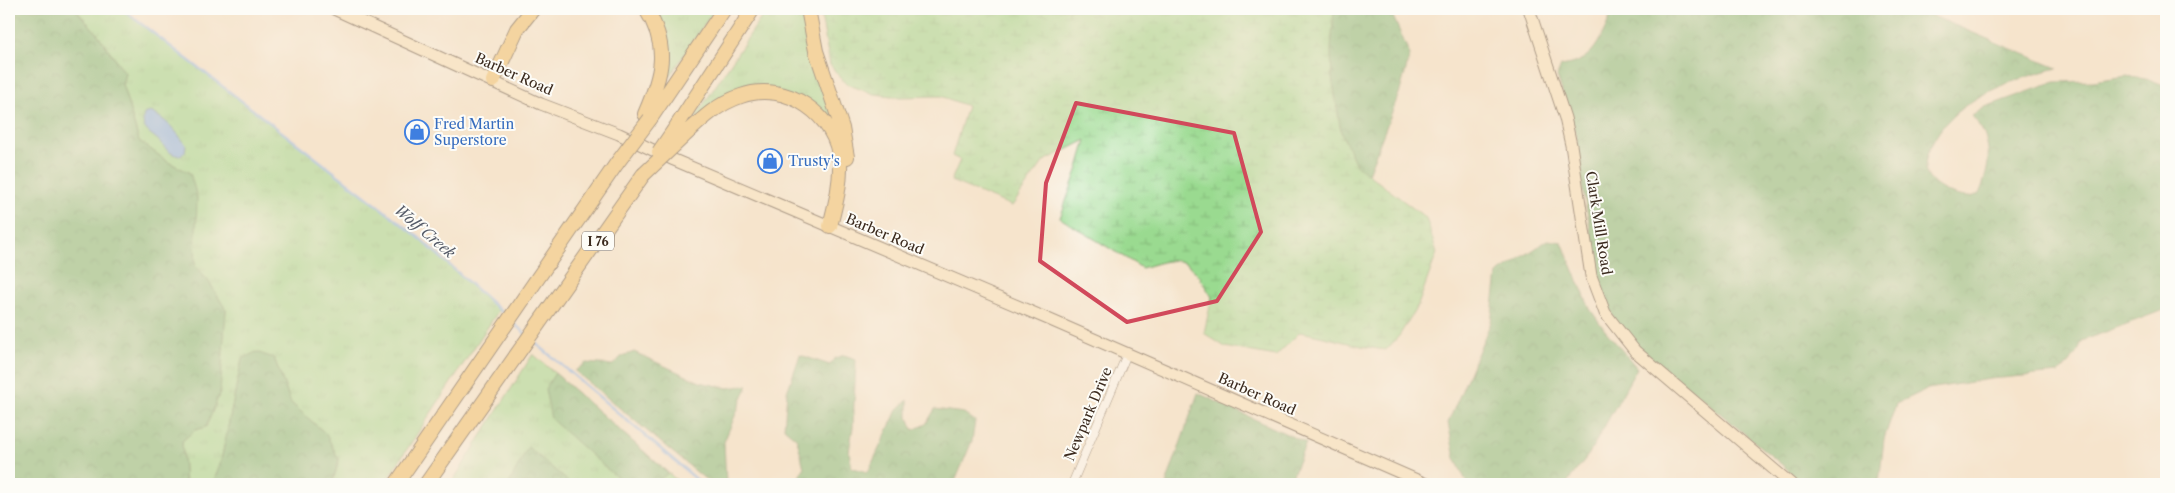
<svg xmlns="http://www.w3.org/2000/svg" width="2175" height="493" viewBox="0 0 2175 493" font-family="'Libre Caslon Text',serif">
	<defs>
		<pattern id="grass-tufts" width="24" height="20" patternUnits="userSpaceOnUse" patternTransform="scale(1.25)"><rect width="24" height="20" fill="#9ada90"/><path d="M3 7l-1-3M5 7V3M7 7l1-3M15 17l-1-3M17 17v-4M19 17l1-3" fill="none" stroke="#86bb7c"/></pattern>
		<pattern id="forest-crowns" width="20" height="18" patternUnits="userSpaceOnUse" patternTransform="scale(1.25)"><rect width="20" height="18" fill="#7bba7a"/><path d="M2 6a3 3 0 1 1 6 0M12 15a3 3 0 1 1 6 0" fill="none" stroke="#669763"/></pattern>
		<pattern id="wetland-marsh" width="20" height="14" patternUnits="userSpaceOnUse" patternTransform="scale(1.25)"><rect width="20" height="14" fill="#9ada90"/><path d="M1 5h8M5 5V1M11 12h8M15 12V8" fill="none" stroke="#86bb7c"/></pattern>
	</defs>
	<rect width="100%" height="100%" fill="#fdfcf7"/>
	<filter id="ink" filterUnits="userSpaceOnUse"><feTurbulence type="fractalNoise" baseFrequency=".02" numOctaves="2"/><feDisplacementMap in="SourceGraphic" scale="10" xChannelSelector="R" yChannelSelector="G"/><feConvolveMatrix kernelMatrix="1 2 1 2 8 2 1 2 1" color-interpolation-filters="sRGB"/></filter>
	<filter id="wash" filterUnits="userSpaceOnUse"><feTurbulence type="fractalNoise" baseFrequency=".0096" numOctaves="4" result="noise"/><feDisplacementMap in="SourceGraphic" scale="20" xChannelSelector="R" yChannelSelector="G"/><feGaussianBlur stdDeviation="1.12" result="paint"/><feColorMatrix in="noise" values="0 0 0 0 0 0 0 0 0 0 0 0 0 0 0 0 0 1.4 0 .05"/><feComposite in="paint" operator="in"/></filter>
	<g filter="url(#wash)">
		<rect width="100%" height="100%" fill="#f5e4cc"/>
		<path fill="url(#grass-tufts)" stroke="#6a8257" d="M74,9H122L416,235L499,310L384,484H332L339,460L326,434L291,403L274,358L242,359L221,461L213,484H185L182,441L195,430L206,427L213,409L221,366L226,310L209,282L195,266L190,173L168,162L139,141L122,84L125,73L96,32Z
			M652,9H715L670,76H667C670,51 668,30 652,9Z
			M767,9H804L842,139L821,115L760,89L693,120Z
			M533,354L681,484H451Z"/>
		<path fill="url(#forest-crowns)" stroke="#5b724c" d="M9,9H75L96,32L125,73L122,84L139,141L168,162L190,173L197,197L195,266L209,282L226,310L220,393L206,427L195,430L182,441L185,484H9Z
			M1334,9H1391V12L1410,55L1400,91L1368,174L1356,165L1341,132L1332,77L1331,50Z
			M1614,9H1916L2057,68C2017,79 1973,92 1945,124C1936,135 1921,159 1926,173C1932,187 1954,197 1968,197C1972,197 1976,195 1979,194C1991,166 1994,140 1972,116L1985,107L2055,82L2092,81L2127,76L2151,80L2166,86V309L2082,341L2077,354L2059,373L1990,379L1928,389L1896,404L1884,439L1879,484H1801L1787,469L1698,395L1634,345L1615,321L1596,281L1589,221L1578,167L1576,133L1557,76L1561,66C1597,61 1600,37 1614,9Z
			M1548,240L1562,242L1590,309L1604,329L1637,368L1589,454L1566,484H1469L1467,483L1455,458L1448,423L1491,322L1497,274Z
			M256,352L274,358L291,403L326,434L339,460L332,484H213L221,461L242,359Z
			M634,352L700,382L728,388L748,385L724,442L726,483L711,484L575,371L586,363L613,365L621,357Z
			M800,355L830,365L834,359L844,355L856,359L853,427L849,452L852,468L868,472L897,410L908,400V417L913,430L926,424L935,409L964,413L975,421L972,441L954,484H795L804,468L797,439L784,428L787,392Z
			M555,373L668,473L657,482L658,484H627L608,470L551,419L545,389Z
			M1198,393L1306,443L1289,484H1166Z
			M528,447L571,484H509Z"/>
		<path fill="url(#wetland-marsh)" stroke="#6a8257" d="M820,9H1334L1331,50L1332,77L1341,132L1356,165L1426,218L1437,253L1418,305L1399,336L1386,350C1357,347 1329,337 1300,332L1276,356L1225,347L1204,333L1212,297C1189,260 1186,253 1142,268L1060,218L1078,168L1086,140L1044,161L1012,206L951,181L960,160L952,156L967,106L941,96L900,97L874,94L846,84L830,65Z"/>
		<path fill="#83b3ee" stroke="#5f6e86" d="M151,112C167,120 176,131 186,145L185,152L180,156C168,154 166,148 158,140C149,132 140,129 144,114Z"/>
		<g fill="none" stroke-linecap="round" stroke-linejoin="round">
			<path stroke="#83b3ee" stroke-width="2.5" d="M122,9L416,235L506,316
				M513,323L526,334
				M532,340L702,484"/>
		</g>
	</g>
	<g filter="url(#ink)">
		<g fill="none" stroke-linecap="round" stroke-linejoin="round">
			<defs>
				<path id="street" d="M1072,484L1127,354"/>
				<path id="secondary" d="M334,9L541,104L619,134L674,160L1048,319L1426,484
					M1529,9L1565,118L1571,145L1591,276L1605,313L1635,351L1791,484"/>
				<path id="highway" d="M808,9L816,51L842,128L847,157
					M493,81L517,29L533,9
					M645,114C662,75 670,47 646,9
					M650,119L724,9
					M674,130L753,9
					M683,137C701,120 717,104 741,96C786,80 837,115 840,162C841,184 835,206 830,226
					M396,484L617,163
					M426,484L643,175"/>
			</defs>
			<use href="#street" stroke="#574638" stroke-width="9"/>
			<use href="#secondary" stroke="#574638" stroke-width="13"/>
			<use href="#highway" stroke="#574638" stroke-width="16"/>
			<use href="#street" stroke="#fff" stroke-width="8"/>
			<use href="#secondary" stroke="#fae7c3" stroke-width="11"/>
			<use href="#highway" stroke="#f2c26a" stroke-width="14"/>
			<defs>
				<path id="highway-bridge" d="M659,152L674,130
					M617,163L650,119
					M643,175L683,137"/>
			</defs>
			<use href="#highway-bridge" stroke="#574638" stroke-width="16" stroke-linecap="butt"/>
			<use href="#highway-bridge" stroke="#f2c26a" stroke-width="14"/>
		</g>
	</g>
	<path d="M0 0H2175V493H0ZM1076,103L1234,133L1261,232L1217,301L1127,322L1040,261L1046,183Z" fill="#f5e4cc" fill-opacity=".55" fill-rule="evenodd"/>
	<path fill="none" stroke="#d1495b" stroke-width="4" stroke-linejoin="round" d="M1076,103L1234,133L1261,232L1217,301L1127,322L1040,261L1046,183Z"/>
	<defs>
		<symbol id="shop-ring" viewBox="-11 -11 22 22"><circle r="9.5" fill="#fdfcf7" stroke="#3f7fe0" stroke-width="1.5"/><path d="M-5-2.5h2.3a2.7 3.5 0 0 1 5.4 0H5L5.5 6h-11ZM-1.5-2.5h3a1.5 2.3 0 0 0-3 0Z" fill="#3f7fe0"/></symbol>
	</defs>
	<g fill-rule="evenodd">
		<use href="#shop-ring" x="403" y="118" width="28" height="28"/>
		<use href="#shop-ring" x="756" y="147" width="28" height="28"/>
	</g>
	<g text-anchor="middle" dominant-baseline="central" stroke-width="4" stroke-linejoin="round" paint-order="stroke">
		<rect fill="#fdfcf7" stroke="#75695f" stroke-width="1" x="582" y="231.5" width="32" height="19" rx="4"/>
		<g font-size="12" font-weight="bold" fill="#3b2a1e">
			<text x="598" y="241">I 76</text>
		</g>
		<g font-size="14" fill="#3b2a1e" stroke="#fdfcf7">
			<text transform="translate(514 74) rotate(24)">Barber Road</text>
			<text transform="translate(1599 223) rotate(81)">Clark Mill Road</text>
			<text transform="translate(885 234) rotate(23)">Barber Road</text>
			<text transform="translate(1257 394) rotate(24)">Barber Road</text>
			<text transform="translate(1088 414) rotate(-67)">Newpark Drive</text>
		</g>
		<g font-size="14" fill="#366cbe" stroke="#fdfcf7" text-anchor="start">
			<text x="434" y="124">Fred Martin<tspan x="434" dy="16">Superstore</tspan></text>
			<text x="788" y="161">Trusty's</text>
		</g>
		<g font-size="15" font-style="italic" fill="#545a67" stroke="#fdfcf7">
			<text transform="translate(425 231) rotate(40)">Wolf Creek</text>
		</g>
	</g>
	<rect width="2175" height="493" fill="none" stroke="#fdfcf7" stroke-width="30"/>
</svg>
